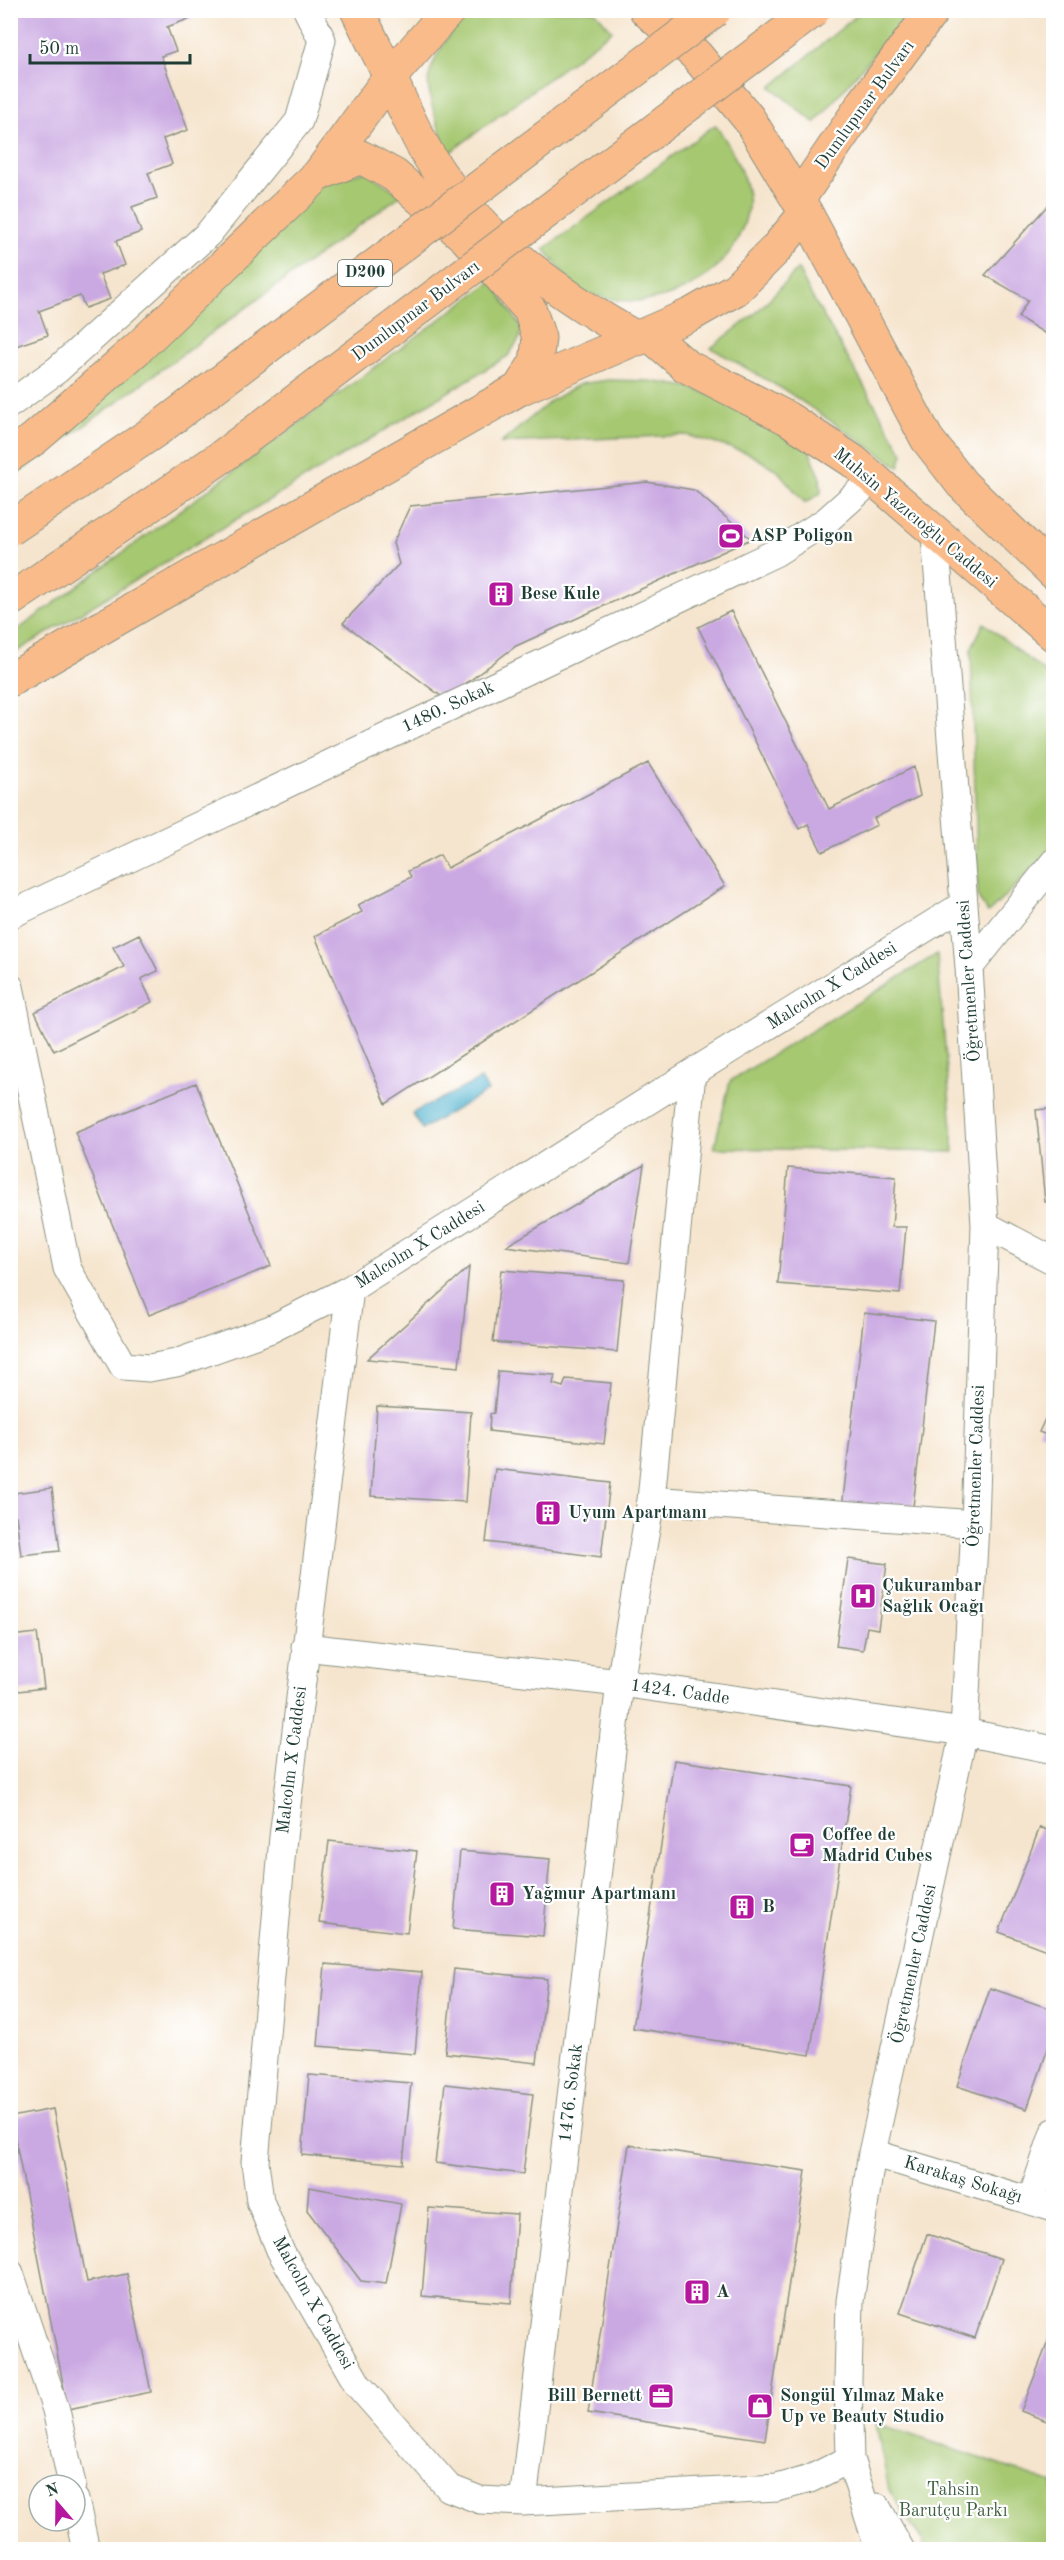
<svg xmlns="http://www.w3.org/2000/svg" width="1064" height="2560" viewBox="0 0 1064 2560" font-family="'Old Standard TT',serif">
	<rect width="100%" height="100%" fill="#fff"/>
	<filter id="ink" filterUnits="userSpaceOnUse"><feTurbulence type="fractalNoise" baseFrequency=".0167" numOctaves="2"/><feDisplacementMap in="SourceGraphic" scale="12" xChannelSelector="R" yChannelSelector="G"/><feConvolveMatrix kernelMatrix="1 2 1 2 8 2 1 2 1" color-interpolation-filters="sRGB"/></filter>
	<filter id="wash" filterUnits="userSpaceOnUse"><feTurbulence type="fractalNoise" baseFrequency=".008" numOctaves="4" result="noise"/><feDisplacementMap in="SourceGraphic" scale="24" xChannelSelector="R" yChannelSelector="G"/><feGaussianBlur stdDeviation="1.35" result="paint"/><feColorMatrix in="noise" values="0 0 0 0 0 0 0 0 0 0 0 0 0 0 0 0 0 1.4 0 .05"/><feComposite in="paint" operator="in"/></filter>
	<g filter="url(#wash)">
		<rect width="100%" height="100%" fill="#f6e5ce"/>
		<path fill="#a6c871" stroke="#628252" stroke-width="1.5" d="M471,11H595L612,31L449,153C442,138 425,93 429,77C433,55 453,30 466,13Z
			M862,11H911L815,123L771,87Z
			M715,125C729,142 752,186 748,208C737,272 669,313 607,298C599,296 587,295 580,290C568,282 554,260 544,249Z
			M365,171L401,195L11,479V466L318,184Z
			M798,269L811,295L903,453L899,467L786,391L711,348L756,313Z
			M492,281L522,329L519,340L508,356L11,655V635Z
			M608,380L649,381L690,387L734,404L809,450L820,476L821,493L805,503L777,470L748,453L686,435L501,443L552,400L580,384Z
			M984,623L1053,679V849L988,913L978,898L971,649Z
			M937,954L954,1152L714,1148L730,1081Z
			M876,2423L1053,2483V2549H927L889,2490Z"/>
		<path fill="#4eb1cd" stroke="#367780" stroke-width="1.5" d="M481,1079L488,1091L422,1129L412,1113Z"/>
		<g id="blocks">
			<path fill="#caa9e2" d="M10,10H192L194,17L167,27L176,51L161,56L188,130L163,139L172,164L148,173L157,198L132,207L141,232L116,241L125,265L100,274L110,299L85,308L80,296L39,311L48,335L10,348Z
				M1049,204L1054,207V339L1018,317L1028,300L985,275Z
				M647,482L694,490L751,539L516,646L445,699L343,623L399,564L393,543L410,506Z
				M731,611L829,809L914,767L920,796L874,818L877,825L822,852L808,824L799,829L698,627Z
				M648,763L725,886L386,1104L315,936L362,912L358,905L411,877L408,871L440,855L447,868Z
				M139,934L158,971L141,979L152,1002L54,1051L35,1012L124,967L113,947Z
				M196,1083L271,1266L149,1315L75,1132Z
				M1054,1108V1201L1045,1202L1036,1110Z
				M644,1165L629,1263L506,1246Z
				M788,1168L896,1177L892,1227H906L900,1294L778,1284Z
				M469,1267L459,1367L367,1359Z
				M501,1270L624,1280L617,1352L493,1342Z
				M864,1313L934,1321L912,1516L842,1508Z
				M498,1371L555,1375L553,1384L563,1387L566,1379L611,1383L604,1444L489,1431L490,1414L494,1413Z
				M1054,1399V1438L1039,1432Z
				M377,1406L471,1412L465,1502L371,1496Z
				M495,1469L610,1483L601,1557L486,1542Z
				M12,1479L14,1493L52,1488L60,1551L21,1555L16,1516L10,1517Z
				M848,1559L887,1564L878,1629L867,1627L863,1650L836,1646Z
				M37,1633L44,1688L10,1692V1636Z
				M674,1760L851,1786L810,2055L633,2028Z
				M1040,1827L1054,1833V1953L999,1932Z
				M329,1841L417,1851L407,1933L319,1923Z
				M460,1851L550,1859L543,1936L453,1929Z
				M325,1964L422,1972L415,2054L318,2046Z
				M454,1969L547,1979L537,2063L445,2053Z
				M990,1988L1054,2010V2031L1027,2109L957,2086Z
				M309,2075L411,2083L403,2164L302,2155Z
				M445,2084L533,2094L523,2174L435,2163Z
				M53,2109L87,2282L127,2274L151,2392L68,2409L11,2117Z
				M629,2145L806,2171L765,2440L588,2413Z
				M309,2187L401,2204L386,2284L361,2281L307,2210Z
				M429,2208L517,2214L511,2303L422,2296Z
				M927,2234L1002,2259L975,2338L900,2313Z
				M1053,2329H1054V2424L1021,2411Z"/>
		</g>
	</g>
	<g filter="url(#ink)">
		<use href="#blocks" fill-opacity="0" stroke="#8a9181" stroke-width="1.5"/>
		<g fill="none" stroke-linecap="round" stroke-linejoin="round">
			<defs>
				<path id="minor" d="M10,404L57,370L208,234L299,121L322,40L307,10
					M10,915L775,553L826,521L873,479
					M969,968L1054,862
					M10,987L67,1268L123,1366L149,1368L176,1363L271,1329L350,1289
					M985,1225L1054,1261
					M651,1500L975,1524
					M305,1647L620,1683L964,1732L1054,1750
					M872,2153L1054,2208
					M1031,2201L1054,2132
					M10,2273L56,2410L72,2485
					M850,2459L810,2479L777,2488L523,2502L480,2500L449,2488L358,2385L280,2250L260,2201L255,2162L283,1837L350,1289L692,1073L963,905
					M75,2500L86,2550
					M523,2502L620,1683L651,1500L692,1073
					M877,2507L901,2550
					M879,2550L850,2459L848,2381L850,2301L872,2153L964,1732L975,1524L985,1225L969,968L935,535"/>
				<path id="major" d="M357,10L390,77
					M806,213L927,439L962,484L1054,573
					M649,334L686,366L787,418L853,461L1054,635"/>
				<path id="highway" d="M390,77C405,111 420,145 441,175C491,246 563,297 638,339
					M319,174L361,157L394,175L466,238L530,310L539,338L536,362L519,389
					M798,200L863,104L933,10
					M10,455L34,439L138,348L319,174L390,77L449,10
					M10,680L519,389L692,314L736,289L775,250L806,213L749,119L696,55L646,10"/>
			</defs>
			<use href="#minor" stroke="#8a9181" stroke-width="29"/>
			<use href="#major" stroke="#8a9181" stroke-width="35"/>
			<use href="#highway" stroke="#8a9181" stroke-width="35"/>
			<use href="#minor" stroke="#fff" stroke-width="27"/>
			<use href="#major" stroke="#fabb8b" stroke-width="33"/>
			<use href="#highway" stroke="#fabb8b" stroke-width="33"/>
			<defs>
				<path id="highway-bridge" d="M10,529L158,429L715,10
					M10,600L220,458L814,10"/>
			</defs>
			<use href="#highway-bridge" stroke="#8a9181" stroke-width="35" stroke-linecap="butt"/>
			<use href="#highway-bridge" stroke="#fabb8b" stroke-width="33"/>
		</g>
	</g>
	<defs>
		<symbol id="stadium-square" viewBox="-11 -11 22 22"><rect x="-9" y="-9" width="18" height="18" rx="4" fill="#b5179e" stroke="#fff"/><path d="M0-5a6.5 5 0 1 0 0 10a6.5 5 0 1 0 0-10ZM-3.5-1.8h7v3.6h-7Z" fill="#fff"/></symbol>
		<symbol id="building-square" viewBox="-11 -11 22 22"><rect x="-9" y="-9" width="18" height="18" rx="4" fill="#b5179e" stroke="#fff"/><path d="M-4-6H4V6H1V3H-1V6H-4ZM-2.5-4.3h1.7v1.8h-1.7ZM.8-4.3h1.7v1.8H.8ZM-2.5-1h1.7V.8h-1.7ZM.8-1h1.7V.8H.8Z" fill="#fff"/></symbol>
		<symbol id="hospital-square" viewBox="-11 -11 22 22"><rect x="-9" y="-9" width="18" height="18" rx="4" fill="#b5179e" stroke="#fff"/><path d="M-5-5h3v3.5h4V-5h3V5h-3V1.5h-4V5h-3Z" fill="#fff"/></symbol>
		<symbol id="cafe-square" viewBox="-11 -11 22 22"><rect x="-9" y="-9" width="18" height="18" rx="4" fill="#b5179e" stroke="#fff"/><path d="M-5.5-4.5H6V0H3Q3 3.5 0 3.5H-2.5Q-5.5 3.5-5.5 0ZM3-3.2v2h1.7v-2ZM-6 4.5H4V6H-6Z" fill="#fff"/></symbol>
		<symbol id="office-square" viewBox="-11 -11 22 22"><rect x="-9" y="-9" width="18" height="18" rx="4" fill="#b5179e" stroke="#fff"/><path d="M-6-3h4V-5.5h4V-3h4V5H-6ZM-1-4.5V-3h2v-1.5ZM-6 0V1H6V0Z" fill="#fff"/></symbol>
		<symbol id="shop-square" viewBox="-11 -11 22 22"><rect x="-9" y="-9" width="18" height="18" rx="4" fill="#b5179e" stroke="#fff"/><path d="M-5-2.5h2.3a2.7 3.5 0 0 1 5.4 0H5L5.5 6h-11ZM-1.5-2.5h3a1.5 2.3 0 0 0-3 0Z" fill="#fff"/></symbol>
	</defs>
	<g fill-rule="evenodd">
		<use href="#stadium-square" x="716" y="521" width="30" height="30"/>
		<use href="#building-square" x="486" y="579" width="30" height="30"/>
		<use href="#building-square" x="533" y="1498" width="30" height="30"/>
		<use href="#hospital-square" x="848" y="1581" width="30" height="30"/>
		<use href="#cafe-square" x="787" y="1830" width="30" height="30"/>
		<use href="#building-square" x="487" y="1879" width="30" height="30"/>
		<use href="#building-square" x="727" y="1892" width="30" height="30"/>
		<use href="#building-square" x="682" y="2277" width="30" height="30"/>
		<use href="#office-square" x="646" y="2381" width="30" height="30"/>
		<use href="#shop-square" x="745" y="2391" width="30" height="30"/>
	</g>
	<g text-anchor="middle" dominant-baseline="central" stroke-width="4.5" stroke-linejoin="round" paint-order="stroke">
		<rect fill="#fff" stroke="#627771" stroke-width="1.5" x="338" y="260" width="54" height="26" rx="4.5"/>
		<g font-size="16" font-weight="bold" fill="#1f3d34">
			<text x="365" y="273">D200</text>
		</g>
		<g font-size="18" fill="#1f3d34" stroke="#fff">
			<text transform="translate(865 105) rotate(-54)">Dumlupınar Bulvarı</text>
			<text transform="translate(416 311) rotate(-37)">Dumlupınar Bulvarı</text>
			<text transform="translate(915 518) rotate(40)">Muhsin Yazıcıoğlu Caddesi</text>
			<text transform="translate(448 707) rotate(-25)">1480. Sokak</text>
			<text transform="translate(969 981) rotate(-94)">Öğretmenler Caddesi</text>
			<text transform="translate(832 986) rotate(-32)">Malcolm X Caddesi</text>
			<text transform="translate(420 1245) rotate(-32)">Malcolm X Caddesi</text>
			<text transform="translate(976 1466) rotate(-88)">Öğretmenler Caddesi</text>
			<text transform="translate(680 1692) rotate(8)">1424. Cadde</text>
			<text transform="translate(292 1760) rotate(-83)">Malcolm X Caddesi</text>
			<text transform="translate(914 1964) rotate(-78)">Öğretmenler Caddesi</text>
			<text transform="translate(571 2093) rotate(-83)">1476. Sokak</text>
			<text transform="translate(963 2180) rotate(17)">Karakaş Sokağı</text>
			<text transform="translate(313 2303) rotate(61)">Malcolm X Caddesi</text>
		</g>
		<g font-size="18" font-weight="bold" fill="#1f3d34" stroke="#fff" text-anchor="start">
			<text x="750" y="536">ASP Poligon</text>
			<text x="520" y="594">Bese Kule</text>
			<text x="568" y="1513">Uyum Apartmanı</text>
			<text x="882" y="1586">Çukurambar<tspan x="882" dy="21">Sağlık Ocağı</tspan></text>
			<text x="822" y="1835">Coffee de<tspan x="822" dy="21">Madrid Cubes</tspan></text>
			<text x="522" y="1894">Yağmur Apartmanı</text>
			<text x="762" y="1907">B</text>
			<text x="716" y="2292">A</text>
			<text x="642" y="2396" text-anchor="end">Bill Bernett</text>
			<text x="780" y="2396">Songül Yılmaz Make<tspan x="780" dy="21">Up ve Beauty Studio</tspan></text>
		</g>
		<g font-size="18" fill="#416043" stroke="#fff">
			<text x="953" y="2490">Tahsin<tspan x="953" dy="21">Barutçu Parkı</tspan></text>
		</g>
	</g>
	<rect width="1064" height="2560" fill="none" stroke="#fff" stroke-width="36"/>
	<g transform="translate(57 2503) rotate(340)"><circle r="28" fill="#ffffff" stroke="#a5b1ae" stroke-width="1.5"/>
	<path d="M0-4.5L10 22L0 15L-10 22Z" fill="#b5179e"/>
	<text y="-9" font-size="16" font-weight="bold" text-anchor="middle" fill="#1f3d34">N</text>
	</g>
	<path d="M30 54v9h160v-9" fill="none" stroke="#1f3d34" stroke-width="3"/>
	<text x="39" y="54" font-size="18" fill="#1f3d34" stroke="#ffffff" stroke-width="4.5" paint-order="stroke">50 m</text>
</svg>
